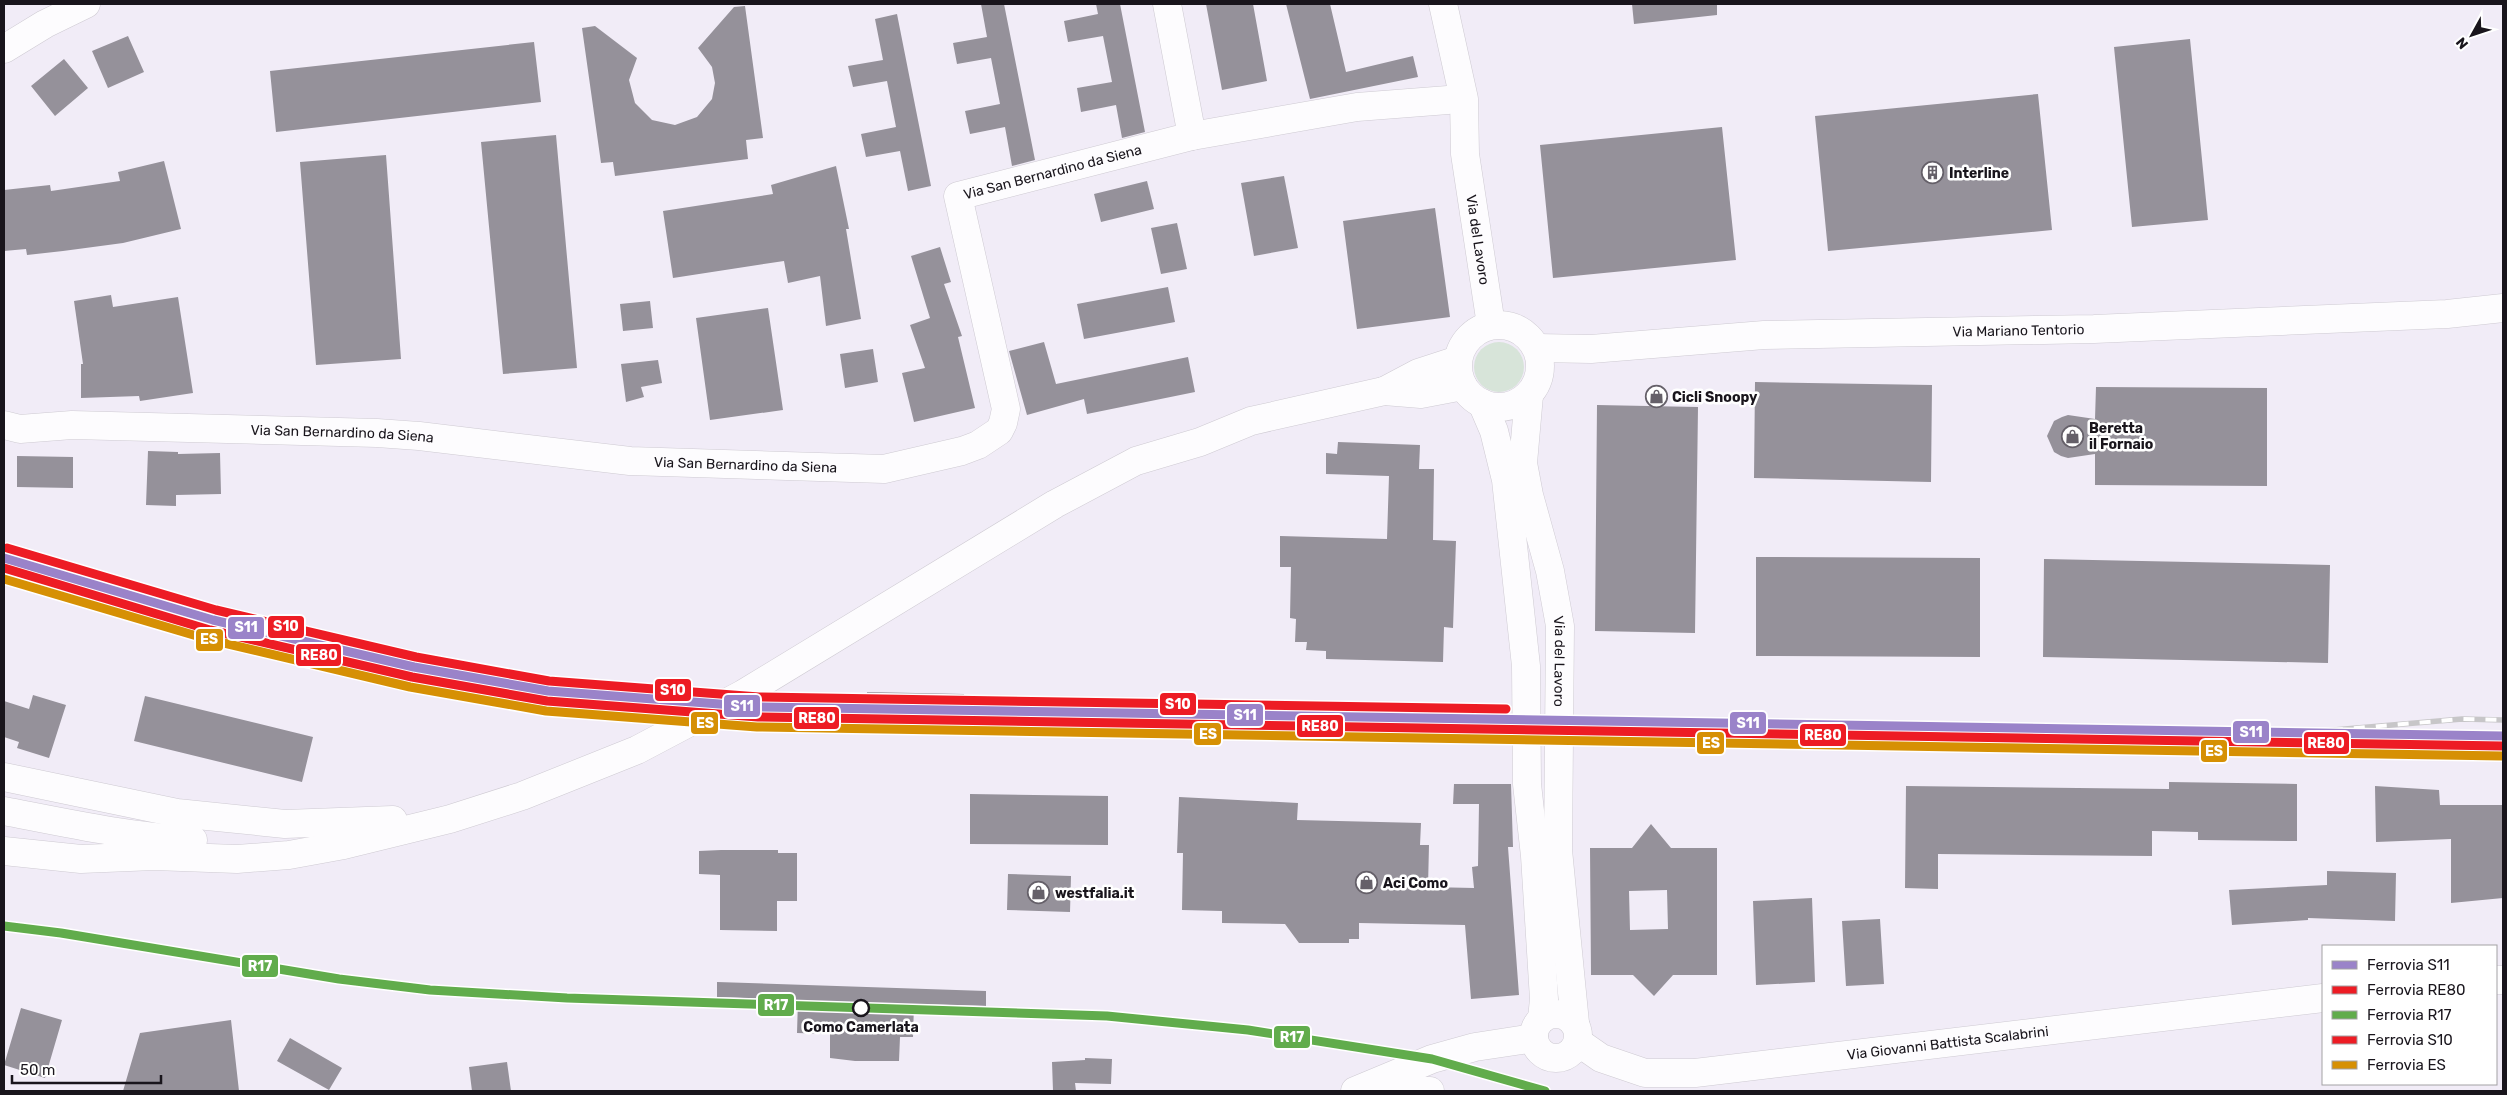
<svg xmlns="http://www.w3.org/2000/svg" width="2507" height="1095" viewBox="0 0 2507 1095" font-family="Rubik,sans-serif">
	<rect width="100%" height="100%" fill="#f1ecf7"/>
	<path fill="#d7e4d9" d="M1474 367a25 25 0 1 1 50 0a25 25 0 1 1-50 0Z"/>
	<path fill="#95919a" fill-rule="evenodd" d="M981,4H1004L1035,160L1012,166L1005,127L970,134L965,111L1000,104L991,58L957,64L953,43L987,37Z
		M1096,4H1120L1145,132L1122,138L1116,105L1081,112L1077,88L1112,82L1103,36L1068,42L1064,21L1098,14Z
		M1206,4H1253L1267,81L1222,90Z
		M1286,4H1330L1346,72L1413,56L1418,77L1310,99Z
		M1632,4H1717V15L1634,24Z
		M745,6L763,138L746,140L748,159L615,176L613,162L601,163L582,28L595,26L637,58L629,80L635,103L652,120L675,125L697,117L712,99L715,83L712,67L698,48L734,7Z
		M897,14L931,186L908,191L900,151L866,157L861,134L896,127L887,81L853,87L848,66L883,60L875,19Z
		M128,36L144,72L108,88L92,51Z
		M2190,39L2208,220L2132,227L2114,47Z
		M534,42L541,102L276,132L270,71Z
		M64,59L88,88L55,116L31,86Z
		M2038,94L2052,230L1828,251L1815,116Z
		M1722,127L1736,260L1553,278L1540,145Z
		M556,135L577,368L503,374L481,142Z
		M386,155L401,359L316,365L300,162Z
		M164,161L181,229L123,243L63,251L27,255L26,249L4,251V190L50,185L51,191L120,181L118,172Z
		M836,166L849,229H846L861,319L826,326L820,276L788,283L784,261L673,278L663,211L773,194L771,185Z
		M1284,176L1298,248L1254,256L1241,183Z
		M1147,181L1154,209L1101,222L1094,194Z
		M1435,208L1450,317L1357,329L1343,221Z
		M1177,223L1187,269L1161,274L1151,228Z
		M940,247L951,282L944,284L962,336L958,337L975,408L914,422L902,373L925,368L910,325L930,318L911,256Z
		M1168,287L1175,322L1084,339L1077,304Z
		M111,295L113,307L178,297L193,393L140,401L139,396L81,398V364H83L74,301Z
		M650,301L653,328L623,331L620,304Z
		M768,308L783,410L710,420L696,318Z
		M1044,342L1056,384L1188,357L1195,392L1087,414L1084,399L1027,415L1009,351Z
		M873,349L878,382L845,388L840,354Z
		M658,360L662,383L641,387L644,397L626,402L621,364Z
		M1755,382L1932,385L1931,482L1754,478Z
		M2096,387L2267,388V486L2095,485V454L2068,458L2061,456L2054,452L2047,436L2054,421L2062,417L2068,415L2095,419Z
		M1597,405L1698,407L1695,633L1595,631Z
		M1338,442L1420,445L1419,469H1434L1433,540L1456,541L1453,628L1444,627L1443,662L1326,659V651L1306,650L1307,642H1295L1296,619L1290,618L1291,567H1280V536L1387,539L1389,476L1326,474V453L1337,454Z
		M148,451L178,452V454L220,453L221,494L176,495V506L146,505Z
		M17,456L73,457V488L17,487Z
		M1756,557L1980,558V657L1756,656Z
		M2044,559L2330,565L2328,663L2043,657Z
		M867,692L964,694L966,734L867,733Z
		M33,695L66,705L49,758L17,748L19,742L4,737V701L29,709Z
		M145,696L313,737L302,782L134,741Z
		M2169,782L2297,784V841L2198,840V832L2152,831V856L1938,854V889L1905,888L1906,786L2169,789Z
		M1454,784H1511L1513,847H1508L1519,995L1471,999L1465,925L1359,923V939H1349V943H1299L1285,924L1222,923V911L1182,910L1183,853H1177L1179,797L1298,803L1297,820L1421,823L1420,845H1429L1428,887L1474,888L1472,867L1478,866L1479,804H1453Z
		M2375,786L2439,790L2440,805H2503V898L2451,903V839L2376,842Z
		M970,794L1108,796V845L970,844Z
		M1651,824L1671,848H1717V975H1673L1654,996L1633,975H1591L1590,848H1632ZM1667,890L1668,929L1630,930L1629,891Z
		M721,850H778V853H797V901H777V931L720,930V875L699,874V851Z
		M2327,871L2396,873L2395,921L2308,918V920L2232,925L2229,890L2327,885Z
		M1008,874L1071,876L1070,912L1007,910Z
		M1812,898L1815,982L1756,985L1753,901Z
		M1880,919L1884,984L1846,986L1842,921Z
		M717,982L986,991V1006L914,1004L913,1037H900L899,1061H855L830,1058V1034L797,1033L798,1000L717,997Z
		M21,1008L62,1020L45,1078L4,1065Z
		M231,1020L239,1091H123L140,1033Z
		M290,1038L342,1068L329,1090L277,1061Z
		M1085,1058L1112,1059L1111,1084L1075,1083L1076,1091H1053L1052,1062L1085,1060Z
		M507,1062L511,1091H472L469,1067Z"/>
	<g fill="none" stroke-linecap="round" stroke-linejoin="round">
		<defs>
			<g id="minor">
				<path d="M1167,4L1192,136"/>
				<path id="s1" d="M1443,4L1464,99L1465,154L1491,325"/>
				<path d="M4,49L45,24L86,4"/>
				<path id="s2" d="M4,425L20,429L72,425L377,433L419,436L630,461L884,469L962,451L978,445L999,431L1003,423L1006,409L958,196L1192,136L1357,107L1448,100"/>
				<path d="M1355,1091L1432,1059L1475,1047L1534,1038"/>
				<path d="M1383,1091H1430"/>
			</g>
			<g id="major">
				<circle cx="1499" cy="366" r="41"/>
				<path id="s3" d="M1537,348L1591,349L1764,335L2094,329L2447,314L2503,308"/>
				<path d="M1384,391L1421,394L1463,386"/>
				<path id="s4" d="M1529,395L1523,463L1529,495L1550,571L1560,626L1558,850L1575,1023"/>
				<path d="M1482,403L1494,431L1506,480L1526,666L1527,784L1535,856L1544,999L1542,1019"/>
				<path d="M4,777L177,813L285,824L393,820"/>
				<path d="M4,811C66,823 129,837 193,840"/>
				<path d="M4,851L81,859L154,856L237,859L289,855L344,845L450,819L522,796L637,750L743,694L1055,504L1136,461L1200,442L1251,421L1384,391L1418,373L1458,360"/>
				<path d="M2496,980H2503"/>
				<circle cx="1556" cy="1036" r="22"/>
				<path id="s5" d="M1578,1042L1601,1058L1645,1073H1695L2323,998"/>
			</g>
		</defs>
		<use href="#minor" stroke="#cecad2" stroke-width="29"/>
		<use href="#major" stroke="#cecad2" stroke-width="29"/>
		<use href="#minor" stroke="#fdfcfe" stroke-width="28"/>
		<use href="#major" stroke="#fdfcfe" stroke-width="28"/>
		<defs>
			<path id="rail" d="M2310,732L2462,719L2503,720"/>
		</defs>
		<use href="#rail" stroke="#c7c6c8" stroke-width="5.5"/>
		<use href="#rail" stroke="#fff" stroke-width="4" stroke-dasharray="11" stroke-linecap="butt"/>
		<defs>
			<path id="rail-1" d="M4,558L213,620L414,667L548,691L759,707L2503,736"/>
			<path id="rail-2" d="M4,568L210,630L412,677L547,701L758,717L2503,746"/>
			<path id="rail-3" d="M4,926L61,933L339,979L430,990L567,998L1107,1016L1248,1030L1432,1059L1545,1091"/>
			<path id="rail-4" d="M7,548L216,610L416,657L549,681L759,697L1506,709"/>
			<path id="rail-5" d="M4,579L207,639L410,687L546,711L757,727L2503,756"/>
		</defs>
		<use href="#rail-1" stroke="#fff" stroke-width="12"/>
		<use href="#rail-2" stroke="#fff" stroke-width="12"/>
		<use href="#rail-3" stroke="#fff" stroke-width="12"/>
		<use href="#rail-4" stroke="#fff" stroke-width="12"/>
		<use href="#rail-5" stroke="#fff" stroke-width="12"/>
		<use href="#rail-1" stroke="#9a83c9" stroke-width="9"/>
		<use href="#rail-2" stroke="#ed1c24" stroke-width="9"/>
		<use href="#rail-3" stroke="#61ac4c" stroke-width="9"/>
		<use href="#rail-4" stroke="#ed1c24" stroke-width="9"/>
		<use href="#rail-5" stroke="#d69004" stroke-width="9"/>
	</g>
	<defs>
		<symbol id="building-ring" viewBox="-11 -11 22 22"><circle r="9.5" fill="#fff" stroke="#656069" stroke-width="1.5"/><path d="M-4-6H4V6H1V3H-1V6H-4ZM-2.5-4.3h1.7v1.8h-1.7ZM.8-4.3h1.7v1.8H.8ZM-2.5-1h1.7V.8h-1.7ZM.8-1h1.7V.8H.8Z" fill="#656069"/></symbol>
		<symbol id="shop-ring" viewBox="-11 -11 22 22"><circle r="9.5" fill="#fff" stroke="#656069" stroke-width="1.5"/><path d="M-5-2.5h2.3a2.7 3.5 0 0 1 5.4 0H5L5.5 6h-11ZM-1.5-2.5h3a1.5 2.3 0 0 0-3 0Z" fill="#656069"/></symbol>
	</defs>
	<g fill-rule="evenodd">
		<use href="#building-ring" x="1920" y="160" width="25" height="25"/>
		<use href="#shop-ring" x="1644" y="384" width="25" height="25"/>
		<use href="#shop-ring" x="2060" y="424" width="25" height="25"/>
		<use href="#shop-ring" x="1354" y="870" width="25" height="25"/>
		<use href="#shop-ring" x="1026" y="880" width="25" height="25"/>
	</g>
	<circle fill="#fff" stroke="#19151c" stroke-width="2.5" cx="861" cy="1008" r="8"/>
	<g text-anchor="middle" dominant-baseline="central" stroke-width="5" stroke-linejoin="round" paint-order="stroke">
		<g font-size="14" fill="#19151c" stroke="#fff">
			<text stroke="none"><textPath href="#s2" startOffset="1344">Via San Bernardino da Siena</textPath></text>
			<text stroke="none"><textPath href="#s1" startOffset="239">Via del Lavoro</textPath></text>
			<text stroke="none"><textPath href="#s3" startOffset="482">Via Mariano Tentorio</textPath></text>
			<text stroke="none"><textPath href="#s2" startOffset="339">Via San Bernardino da Siena</textPath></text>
			<text stroke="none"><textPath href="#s2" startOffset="744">Via San Bernardino da Siena</textPath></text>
			<text stroke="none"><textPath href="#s4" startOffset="271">Via del Lavoro</textPath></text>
			<text stroke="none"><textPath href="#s5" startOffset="379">Via Giovanni Battista Scalabrini</textPath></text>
		</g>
		<g font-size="14" font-weight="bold" fill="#19151c" stroke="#fff" text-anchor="start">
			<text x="1949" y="173">Interline</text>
			<text x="1672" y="397">Cicli Snoopy</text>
			<text x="2089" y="428">Beretta<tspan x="2089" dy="16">il Fornaio</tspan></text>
			<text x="1383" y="883">Aci Como</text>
			<text x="1055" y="893">westfalia.it</text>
		</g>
		<g font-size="14" font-weight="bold" fill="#19151c" stroke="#fff">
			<text x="861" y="1027">Como Camerlata</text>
		</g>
	</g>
	<g stroke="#fff" stroke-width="2">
		<rect x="267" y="615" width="38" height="24" rx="5" fill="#ed1c24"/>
		<rect x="227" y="616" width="38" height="24" rx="5" fill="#9a83c9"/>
		<rect x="195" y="628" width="29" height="24" rx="5" fill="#d69004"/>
		<rect x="295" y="643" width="47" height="24" rx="5" fill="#ed1c24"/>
		<rect x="654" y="678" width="38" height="24" rx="5" fill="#ed1c24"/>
		<rect x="1159" y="692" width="38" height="24" rx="5" fill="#ed1c24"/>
		<rect x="723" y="694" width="38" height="24" rx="5" fill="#9a83c9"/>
		<rect x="1226" y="703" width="38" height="24" rx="5" fill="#9a83c9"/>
		<rect x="793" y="706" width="47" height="24" rx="5" fill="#ed1c24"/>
		<rect x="690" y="711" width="29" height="24" rx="5" fill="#d69004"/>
		<rect x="1729" y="711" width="38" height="24" rx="5" fill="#9a83c9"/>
		<rect x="1296" y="714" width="48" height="24" rx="5" fill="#ed1c24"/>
		<rect x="2232" y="720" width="38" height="24" rx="5" fill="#9a83c9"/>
		<rect x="1193" y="722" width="29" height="24" rx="5" fill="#d69004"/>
		<rect x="1799" y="723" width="48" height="24" rx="5" fill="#ed1c24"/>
		<rect x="1696" y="731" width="29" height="24" rx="5" fill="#d69004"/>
		<rect x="2303" y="731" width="47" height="24" rx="5" fill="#ed1c24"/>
		<rect x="2200" y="739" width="28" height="24" rx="5" fill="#d69004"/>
		<rect x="241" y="954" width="38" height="24" rx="5" fill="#61ac4c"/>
		<rect x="757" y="993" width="38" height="24" rx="5" fill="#61ac4c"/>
		<rect x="1273" y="1025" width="38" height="24" rx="5" fill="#61ac4c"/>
	</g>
	<g font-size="14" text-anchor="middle" font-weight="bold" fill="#fff">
		<text x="286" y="631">S10</text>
		<text x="246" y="632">S11</text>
		<text x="209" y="644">ES</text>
		<text x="319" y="660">RE80</text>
		<text x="673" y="695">S10</text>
		<text x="1178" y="709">S10</text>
		<text x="742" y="711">S11</text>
		<text x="1245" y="720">S11</text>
		<text x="817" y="723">RE80</text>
		<text x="705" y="728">ES</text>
		<text x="1748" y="728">S11</text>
		<text x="1320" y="731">RE80</text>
		<text x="2251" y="737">S11</text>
		<text x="1208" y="739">ES</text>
		<text x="1823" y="740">RE80</text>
		<text x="1711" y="748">ES</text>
		<text x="2326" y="748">RE80</text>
		<text x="2214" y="756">ES</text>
		<text x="260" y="971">R17</text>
		<text x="776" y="1010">R17</text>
		<text x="1292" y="1042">R17</text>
	</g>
	<rect width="2507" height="1095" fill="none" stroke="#19151c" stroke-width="10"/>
	<rect x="2322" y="945" width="175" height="140" fill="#ffffff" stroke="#a3a1a4"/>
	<rect x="2332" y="961" width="25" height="8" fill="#9a83c9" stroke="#a3a1a4"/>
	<text x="2367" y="970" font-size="15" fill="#19151c">Ferrovia S11</text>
	<rect x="2332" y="986" width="25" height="8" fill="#ed1c24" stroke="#a3a1a4"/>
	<text x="2367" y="995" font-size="15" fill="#19151c">Ferrovia RE80</text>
	<rect x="2332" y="1011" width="25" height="8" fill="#61ac4c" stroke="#a3a1a4"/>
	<text x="2367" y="1020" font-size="15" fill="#19151c">Ferrovia R17</text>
	<rect x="2332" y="1036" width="25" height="8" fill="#ed1c24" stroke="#a3a1a4"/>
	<text x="2367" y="1045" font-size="15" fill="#19151c">Ferrovia S10</text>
	<rect x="2332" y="1061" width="25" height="8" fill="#d69004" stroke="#a3a1a4"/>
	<text x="2367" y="1070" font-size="15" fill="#19151c">Ferrovia ES</text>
	<g transform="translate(2472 35) rotate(230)" stroke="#ffffff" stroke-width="4" paint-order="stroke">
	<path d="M0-4L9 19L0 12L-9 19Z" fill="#19151c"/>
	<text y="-8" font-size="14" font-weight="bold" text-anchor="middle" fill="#19151c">N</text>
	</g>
	<path d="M12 1075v8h149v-8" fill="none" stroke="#19151c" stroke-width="2.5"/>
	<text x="20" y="1075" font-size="15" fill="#19151c" stroke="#ffffff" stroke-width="4" paint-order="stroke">50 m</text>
</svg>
